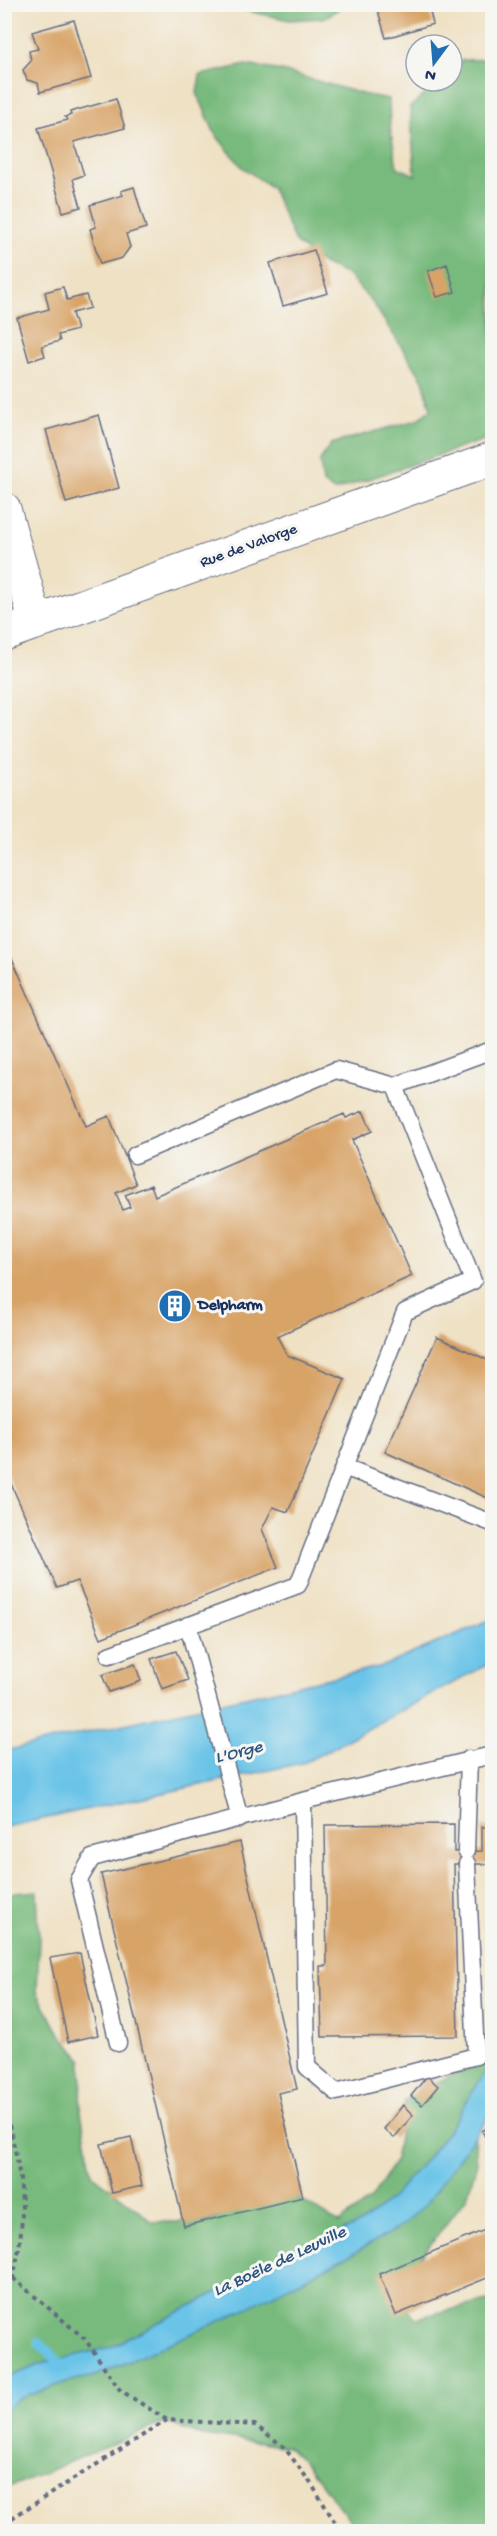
<svg xmlns="http://www.w3.org/2000/svg" width="497" height="2536" viewBox="0 0 497 2536" font-family="'Gochi Hand',sans-serif">
	<rect width="100%" height="100%" fill="#f6f6f2"/>
	<filter id="ink" filterUnits="userSpaceOnUse"><feTurbulence type="fractalNoise" baseFrequency=".0167" numOctaves="2"/><feDisplacementMap in="SourceGraphic" scale="12" xChannelSelector="R" yChannelSelector="G"/><feConvolveMatrix kernelMatrix="1 2 1 2 8 2 1 2 1" color-interpolation-filters="sRGB"/></filter>
	<filter id="wash" filterUnits="userSpaceOnUse"><feTurbulence type="fractalNoise" baseFrequency=".008" numOctaves="4" result="noise"/><feDisplacementMap in="SourceGraphic" scale="24" xChannelSelector="R" yChannelSelector="G"/><feGaussianBlur stdDeviation="1.35" result="paint"/><feColorMatrix in="noise" values="0 0 0 0 0 0 0 0 0 0 0 0 0 0 0 0 0 1.4 0 .05"/><feComposite in="paint" operator="in"/></filter>
	<g filter="url(#wash)">
		<rect width="100%" height="100%" fill="#efe1c4"/>
		<path fill="#78ba7d" stroke="#4a746e" stroke-width="1.5" d="M220,5H345L324,18L289,20Z
			M492,59V437L334,491L323,483L320,460L331,444L417,420L431,409L423,380L373,303L348,275L323,264L295,242L272,188L242,167L215,134L197,93L200,75L246,65L282,71L366,95L389,99L390,127L397,167L415,175L410,107L440,81H452V70L463,60Z
			M37,1891L39,1936L37,1992L59,2032L82,2060L81,2113L92,2174L153,2222H206L286,2191L339,2223L372,2198L395,2161L405,2101C432,2084 461,2068 492,2062L474,2132L477,2163L467,2197L413,2267L396,2297L416,2318L492,2300V2529L485,2532L367,2531L352,2523L307,2465L288,2447L198,2434L165,2422L5,2489L4,2024L13,2020L5,1983V1894Z"/>
		<path fill="#6bc4e8" stroke="#437aa3" stroke-width="1.5" d="M492,1619V1662L306,1762L5,1827L4,1751L383,1666Z
			M492,2061V2112L425,2205L402,2226L358,2251L229,2317L96,2376L69,2381L16,2400L5,2411L6,2379L40,2364L111,2347L283,2258L361,2223L391,2199L430,2154L449,2130Z"/>
		<g fill="none" stroke-linecap="round" stroke-linejoin="round">
			<path stroke="#6bc4e8" stroke-width="10" d="M39,2342L65,2369"/>
		</g>
		<g id="blocks">
			<path fill="#d8a366" d="M376,4H428L433,24L386,38Z
				M74,20L91,78L40,92L38,83L27,80L23,70L31,61L29,51L38,49L32,32Z
				M116,99L125,128L74,142L84,175L73,179L81,207L63,212L38,128L67,120L65,117L71,115L70,112Z
				M134,187L146,228L126,234L130,247L122,258L100,264L90,229L96,227L90,205L123,195L121,191Z
				M314,250L328,293L283,306L270,263Z
				M447,264L455,292L437,297L428,271Z
				M63,287L67,300L86,295L90,308L72,313L77,330L58,335L60,341L42,346L45,356L29,361L17,318L49,309L45,292Z
				M99,415L119,488L66,503L46,430Z
				M4,940L86,1126L109,1116L136,1184L116,1193L123,1210L130,1207L125,1195L151,1185L155,1196L344,1114L346,1118L363,1111L372,1131L352,1140L412,1276L277,1336L287,1355L345,1379L288,1512L273,1507L262,1529L278,1567L101,1638L77,1581L57,1588L4,1468Z
				M437,1337L492,1362V1500L385,1452Z
				M176,1651L188,1680L162,1689L151,1659Z
				M135,1664L141,1681L109,1692L102,1675Z
				M454,1824V1852L482,1851V1827H492V1864H454L458,2036L322,2037L320,1966H327L325,1825Z
				M240,1842L297,2089L278,2093L303,2197L184,2226L101,1874Z
				M80,1953L98,2035L68,2042L50,1958Z
				M427,2076L438,2086L422,2105L411,2096Z
				M403,2105L413,2115L394,2138L384,2129Z
				M492,2125V2149L482,2131Z
				M131,2137L142,2186L112,2193L101,2144Z
				M492,2227V2276L396,2315L379,2274Z"/>
		</g>
	</g>
	<g filter="url(#ink)">
		<use href="#blocks" fill-opacity="0" stroke="#656d82" stroke-width="1.5"/>
		<g fill="none" stroke-linecap="round" stroke-linejoin="round">
			<defs>
				<path id="service" d="M135,1155L336,1070L395,1086
					M344,1467L492,1523
					M188,1625L240,1819
					M109,1655L298,1585L405,1312L473,1281L395,1086L492,1050
					M303,1801L307,2067L336,2092L476,2056L467,1864
					M466,1851L469,1759
					M118,2043L79,1880L92,1858L303,1801L492,1755"/>
				<path id="minor" d="M4,509L36,623"/>
				<path id="tertiary" d="M4,634L492,459"/>
			</defs>
			<use href="#service" stroke="#656d82" stroke-width="19"/>
			<use href="#minor" stroke="#656d82" stroke-width="35"/>
			<use href="#tertiary" stroke="#656d82" stroke-width="35"/>
			<path stroke="#656d82" stroke-width="4" stroke-dasharray="4.5 4.5" stroke-linecap="butt" d="M4,2107C22,2171 29,2212 13,2278
				M13,2278L85,2339L120,2390L167,2420L255,2425L284,2447L312,2485L341,2532
				M4,2282L13,2278
				M4,2523L167,2420"/>
			<use href="#service" stroke="#fff" stroke-width="16"/>
			<use href="#minor" stroke="#fff" stroke-width="33"/>
			<use href="#tertiary" stroke="#fff" stroke-width="33"/>
		</g>
	</g>
	<defs>
		<symbol id="building-disc" viewBox="-11 -11 22 22"><circle r="9.5" fill="#1f6fb2" stroke="#f6f6f2"/><path d="M-4-6H4V6H1V3H-1V6H-4ZM-2.5-4.3h1.7v1.8h-1.7ZM.8-4.3h1.7v1.8H.8ZM-2.5-1h1.7V.8h-1.7ZM.8-1h1.7V.8H.8Z" fill="#fff"/></symbol>
	</defs>
	<g fill-rule="evenodd">
		<use href="#building-disc" x="156" y="1287" width="38" height="38"/>
	</g>
	<g text-anchor="middle" dominant-baseline="central" stroke-width="6" stroke-linejoin="round" paint-order="stroke">
		<g font-size="16" fill="#1b2f5e" stroke="#f6f6f2">
			<text transform="translate(249 547) rotate(-20)">Rue de Valorge</text>
		</g>
		<g font-size="16" font-weight="bold" fill="#1b2f5e" stroke="#f6f6f2" text-anchor="start">
			<text x="198" y="1306">Delpharm</text>
		</g>
		<g font-size="18" font-style="italic" fill="#2f5480" stroke="#f6f6f2">
			<text transform="translate(239 1753) rotate(-14)">L'Orge</text>
			<text transform="translate(280 2262) rotate(-25)">La Boële de Leuville</text>
		</g>
	</g>
	<rect width="497" height="2536" fill="none" stroke="#f6f6f2" stroke-width="24"/>
	<g transform="translate(434 63) rotate(196)"><circle r="28" fill="#f6f6f2" stroke="#9ea6b7" stroke-width="1.5"/>
	<path d="M0-4.5L10 22L0 15L-10 22Z" fill="#1f6fb2"/>
	<text y="-9" font-size="16" font-weight="bold" text-anchor="middle" fill="#1b2f5e">N</text>
	</g>
</svg>
